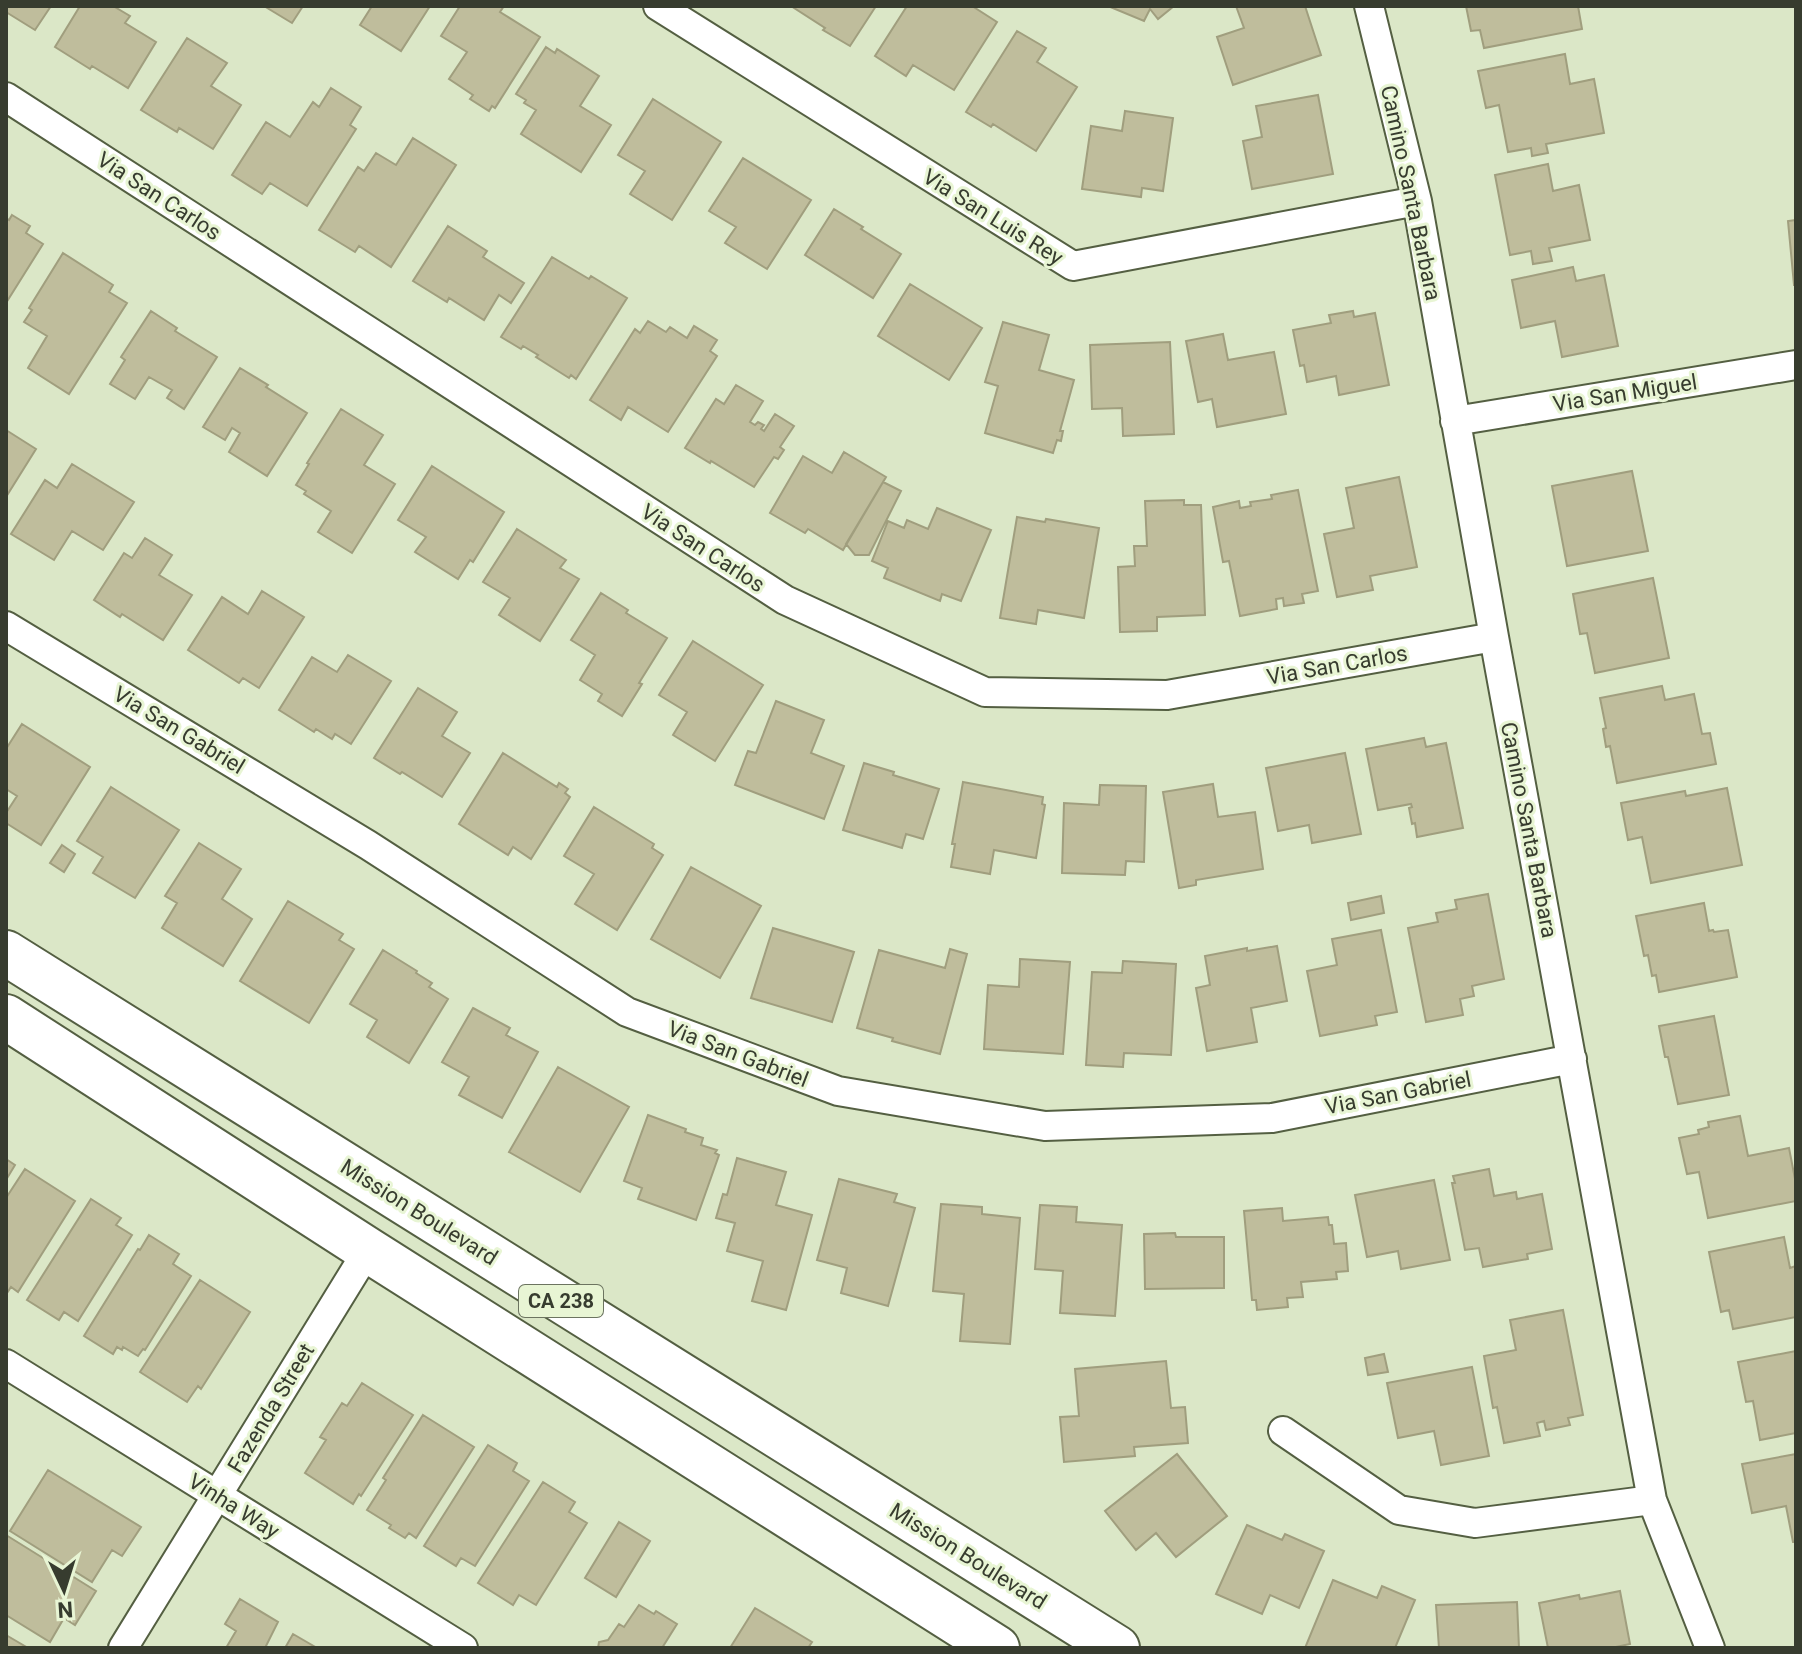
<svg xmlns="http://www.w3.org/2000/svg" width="1802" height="1654" viewBox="0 0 1802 1654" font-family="Roboto,sans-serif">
	<rect width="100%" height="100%" fill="#dbe7c7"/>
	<path fill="#bfbd9c" stroke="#a09e7e" stroke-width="2" d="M6,6H51L35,30L6,12Z
		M80,6H113L130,16L125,23L156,42L128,88L92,66L90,69L55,47Z
		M264,6H303L292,23Z
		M372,6H430L401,51L360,25Z
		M460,6H504L500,12L540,37L495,108L492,106L489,111L470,99L473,95L449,79L467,52L441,36Z
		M791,6H876L850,46L823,30L825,28Z
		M907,6H972L997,22L954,90L913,65L906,76L875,56Z
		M1108,6H1174L1158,19L1150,9L1144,21Z
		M1236,6H1305L1321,55L1233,85L1217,37L1244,28Z
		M1466,6H1578L1582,29L1484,48L1480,30L1471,31Z
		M1017,31L1046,48L1037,62L1077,87L1036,151L993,124L991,127L966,112Z
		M187,38L227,63L211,86L241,105L213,149L179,128L177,132L141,110Z
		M546,47L555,53L557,49L599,76L580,106L611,125L581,172L521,134L536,110L524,103L526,100L516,94Z
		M1565,54L1570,84L1594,79L1604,133L1546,144L1548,153L1532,156L1531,148L1508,152L1499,105L1486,108L1478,71Z
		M331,88L361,107L350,125L356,129L307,206L270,183L262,194L232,175L266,122L290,137L313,102L319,107Z
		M1318,95L1333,174L1252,189L1243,141L1262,137L1256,106Z
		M653,99L721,142L672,220L630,194L645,171L618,155Z
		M1125,111L1173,118L1163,191L1142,188L1141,197L1082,189L1091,126L1122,131Z
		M413,138L456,165L391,267L359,246L355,252L319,230L358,167L364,171L376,153L396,165Z
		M743,158L811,200L767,269L725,243L736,227L709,211Z
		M1548,164L1553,191L1579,185L1590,240L1549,248L1552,261L1533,264L1531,251L1510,255L1495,175Z
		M834,209L863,227L861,229L901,254L873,298L805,255Z
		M12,215L30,226L26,233L43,244L6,303V218L9,220Z
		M1796,220V285H1794L1788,221Z
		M448,226L487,251L483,257L524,283L511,303L499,295L484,320L449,298L447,302L413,281Z
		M63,253L113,285L109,292L127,303L69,394L28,368L47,336L24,322L32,310L29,308Z
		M552,257L589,279L591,276L627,298L576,379L571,375L569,378L536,357L538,355L523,346L521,349L501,337Z
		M1573,267L1576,281L1604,275L1618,346L1562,357L1555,321L1521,328L1512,280Z
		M910,284L982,328L949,380L878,336Z
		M151,311L177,328L175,331L217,357L184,409L167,398L172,390L149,377L135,399L110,384L125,360L121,357Z
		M1353,311L1354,317L1375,313L1389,385L1339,395L1336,376L1307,382L1304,365L1300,366L1293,330L1331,323L1329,315Z
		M648,321L666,332L670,327L687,338L694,326L717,340L710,351L717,356L668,432L628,407L621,420L590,400L635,329L640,333Z
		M1003,322L1049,335L1039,370L1074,380L1060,431H1063L1061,441L1057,440L1053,453L985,433L998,386L985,382Z
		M1223,334L1228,360L1274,352L1286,414L1217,427L1212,399L1198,402L1186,341Z
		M1170,342L1174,434L1123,436L1122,408L1092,409L1090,345Z
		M240,368L268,385L266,387L307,413L267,476L229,452L240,433L232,428L225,440L203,427Z
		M736,385L763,401L750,422L755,425L758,422L764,425L761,429L764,431L775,414L794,426L780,447L784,450L778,459L774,457L754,487L711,461L710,463L685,448L716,399L724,404Z
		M341,409L383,435L364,465L395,484L352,553L318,532L331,511L304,494L306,491L296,485L309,464L307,463Z
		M6,430L36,449L6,497Z
		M844,452L886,477L843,550L808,529L805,533L770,513L803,456L832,473Z
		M72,464L134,502L103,550L72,531L54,560L11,534L45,480L57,488Z
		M432,466L504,512L473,562L470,560L458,579L415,552L426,537L398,520Z
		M1632,471L1648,551L1567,566L1552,486Z
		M1399,477L1417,567L1370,576L1373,590L1337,597L1324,534L1354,528L1346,488Z
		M883,482L901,491L869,555H855L846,544Z
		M1298,490L1318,591L1302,594L1304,603L1284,606L1283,598L1276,599L1277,609L1240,616L1229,561L1223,562L1213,507L1239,501L1240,508L1251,506L1250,502L1272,499L1271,495Z
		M1184,500V505H1201L1205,615L1157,617V631L1120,632L1118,567L1135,566L1134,546H1147L1145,501Z
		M937,508L991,530L961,601L942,594L940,601L884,578L888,568L872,561L888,521L904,528L907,520L928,529Z
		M1017,517L1045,522L1046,519L1099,528L1084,618L1038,610L1036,624L1000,618Z
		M517,529L566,560L560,568L579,579L540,641L499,615L510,598L483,582Z
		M145,538L172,555L159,575L192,595L163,640L122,614L120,617L94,600L124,553L132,558Z
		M1653,578L1669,658L1595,673L1587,633L1580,634L1573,594Z
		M262,591L304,617L259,688L243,678L239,683L188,650L222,597L248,614Z
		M601,593L628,610L626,613L667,638L639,683L642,684L622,716L598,701L602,694L580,680L595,655L571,640Z
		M693,641L763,685L715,761L673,735L687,712L659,695Z
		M348,655L391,681L351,744L335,734L332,739L316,729L314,732L279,710L312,657L337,672Z
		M1662,686L1665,700L1694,694L1702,734L1710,733L1716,764L1617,783L1610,746L1606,747L1603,729L1606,728L1600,698Z
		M418,688L457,712L442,736L470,753L442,797L402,772L400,774L374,758Z
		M776,701L824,720L811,753L844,766L824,819L735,785L748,751L756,753Z
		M22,724L90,767L41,845L6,823V813L17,796L6,789V749Z
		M1424,738L1426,747L1446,743L1463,828L1417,837L1415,823L1412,824L1409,808L1412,807L1411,804L1378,810L1366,749Z
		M503,753L557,787L559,783L568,789L565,793L570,797L531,859L513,847L508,855L459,824Z
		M1345,753L1361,834L1312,843L1309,825L1278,831L1266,768Z
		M864,763L894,772L893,775L939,789L923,839L906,834L902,848L843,830Z
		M963,782L1043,797L1042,804L1045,805L1036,858L994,850L990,874L951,867L955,844H952Z
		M1213,784L1218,817L1255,812L1263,869L1196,880V885L1179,888L1163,792Z
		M1100,785L1146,786L1144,862L1126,861L1125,875L1062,873L1064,803L1099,805Z
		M111,787L179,830L135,898L93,873L103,857L77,841Z
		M1727,788L1742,865L1651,883L1642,837L1628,840L1621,803L1685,791L1686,796Z
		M594,807L654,844L652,848L663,855L617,930L575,904L594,874L564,856Z
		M199,843L241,869L222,899L252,919L223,966L162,928L177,903L165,896Z
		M62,845L75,854L64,872L50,863Z
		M691,867L761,906L720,978L651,939Z
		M1488,894L1504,979L1472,986L1474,996L1460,999L1463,1015L1426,1022L1408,928L1438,922L1436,913L1457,909L1455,900Z
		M1381,896L1384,913L1351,920L1348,903Z
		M288,901L343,934L339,940L354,949L309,1023L240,981Z
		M1704,903L1709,931L1713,930L1714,932L1728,930L1737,977L1659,992L1656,975L1652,976L1648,955L1644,956L1636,916Z
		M773,928L854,952L832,1022L751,998Z
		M1381,930L1397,1012L1375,1016L1377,1025L1320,1036L1307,971L1337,965L1332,939Z
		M1277,946L1287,1001L1251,1008L1257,1042L1207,1051L1196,988L1210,985L1205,956L1247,948V951Z
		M950,949L967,954L940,1054L892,1041L893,1038L857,1028L879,950L945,968Z
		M383,950L417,971L416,973L432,983L429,987L448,999L409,1063L367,1037L377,1020L350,1004Z
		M1020,959L1070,962L1063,1054L984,1049L988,985L1019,987Z
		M1123,961L1176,964L1171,1055L1124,1053L1123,1067L1086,1065L1092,972L1122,973Z
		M473,1008L510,1028L506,1035L538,1052L502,1118L459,1095L469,1077L442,1062Z
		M1714,1016L1729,1095L1678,1104L1668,1057H1665L1659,1026Z
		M558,1067L629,1107L580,1192L509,1152Z
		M648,1115L686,1129L685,1132L703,1138L701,1145L717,1150L715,1153L719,1155L696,1220L638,1199L642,1188L624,1181Z
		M1740,1116L1748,1156L1789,1148L1796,1184V1201L1708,1218L1699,1172L1687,1174L1679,1138L1699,1134L1698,1130L1709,1127L1708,1122Z
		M737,1158L786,1172L776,1205L812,1215L786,1310L752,1301L763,1261L727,1251L735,1223L716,1218L723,1194L727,1195Z
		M6,1159L15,1165L6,1180Z
		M25,1169L75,1201L18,1292L11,1287L7,1293L6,1198Z
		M1489,1169L1494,1196L1516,1192L1517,1199L1542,1194L1552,1249L1527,1254L1528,1259L1483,1267L1479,1248L1465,1250L1452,1183H1455L1453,1176Z
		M839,1179L897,1194L894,1202L915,1208L888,1306L841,1293L847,1268L817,1260Z
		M1434,1180L1450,1260L1401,1269L1398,1251L1367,1257L1355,1195Z
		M91,1199L121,1218L116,1225L132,1235L78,1321L64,1312L59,1320L27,1300Z
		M941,1204L982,1207V1214L1020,1218L1010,1344L960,1341L964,1294L933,1291Z
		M1040,1205L1077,1207L1076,1222L1122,1225L1115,1316L1060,1313L1063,1271L1035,1269Z
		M1282,1208L1283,1221L1328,1217L1329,1225H1332L1334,1244L1346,1243L1348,1271L1336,1272L1337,1279L1301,1282L1303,1297L1287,1298L1288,1307L1257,1310L1256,1300H1252L1244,1211Z
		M1175,1233L1176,1237H1224V1288L1145,1289L1144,1234Z
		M149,1235L179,1254L173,1264L191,1276L145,1350L143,1349L138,1356L123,1347L122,1350L117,1347L113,1354L84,1336L138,1249L140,1250Z
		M1784,1237L1790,1268L1796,1266V1317L1733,1329L1729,1310L1721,1312L1709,1252Z
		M200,1280L250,1312L201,1389L198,1386L187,1402L140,1372Z
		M1563,1310L1583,1415L1568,1418L1570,1425L1546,1430L1544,1421L1537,1423L1540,1436L1504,1443L1497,1407L1493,1408L1484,1356L1516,1350L1510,1320Z
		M1796,1351V1433L1760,1440L1753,1401L1746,1402L1738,1362Z
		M1384,1354L1388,1372L1368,1375L1365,1358Z
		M1166,1361L1171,1408L1185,1407L1188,1443L1134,1447L1135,1456L1064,1462L1060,1417L1079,1416L1075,1369Z
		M1472,1367L1489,1456L1441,1465L1434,1431L1398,1438L1387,1383Z
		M362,1383L413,1415L361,1496L359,1494L353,1504L305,1473L326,1440L320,1437L342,1403L347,1406Z
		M423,1415L474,1447L416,1538L409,1533L405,1538L389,1528L391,1525L367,1510L386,1480L383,1478Z
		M488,1445L517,1463L513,1471L529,1481L475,1566L461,1558L456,1566L424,1546Z
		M1177,1454L1227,1516L1176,1557L1156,1533L1136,1550L1105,1511Z
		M1796,1454V1542H1793L1786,1506L1752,1513L1742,1464Z
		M48,1470L141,1527L122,1556L112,1550L92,1582L10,1531Z
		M543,1482L575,1502L569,1512L587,1523L536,1605L519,1595L513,1605L478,1583Z
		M619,1522L650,1541L616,1597L585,1578Z
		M1247,1525L1282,1540L1285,1534L1324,1551L1299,1608L1270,1595L1262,1614L1216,1594Z
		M6,1535L96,1591L75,1625L64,1618L50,1642L6,1615Z
		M1333,1580L1377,1598L1382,1586L1415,1600L1395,1648H1305Z
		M1620,1591L1630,1644L1611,1648H1548L1539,1603L1579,1595L1580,1599Z
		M240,1599L278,1622L265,1648H226L236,1631L225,1624Z
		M1517,1602L1519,1648H1439L1436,1605Z
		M639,1605L654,1614L656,1611L677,1624L662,1648H598L599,1642L608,1640L619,1624L624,1627Z
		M755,1608L812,1642L808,1648H730Z
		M293,1634L317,1648H285Z
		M6,1635L28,1648H6Z"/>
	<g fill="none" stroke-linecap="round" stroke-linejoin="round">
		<defs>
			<path id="minor" d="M658,6L1073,266L1417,201
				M1369,6L1417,201L1494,637L1652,1500L1710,1648
				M6,97L785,600L985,692L1167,695L1494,637
				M1455,421L1796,365
				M6,626L368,845L627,1012L838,1091L1045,1126L1272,1118L1572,1059
				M6,1364L463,1648
				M1283,1431L1399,1510L1475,1523L1652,1500
				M123,1648L368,1250"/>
			<path id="primary" d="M6,953L1117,1648
				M6,1017L368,1250L997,1648"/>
		</defs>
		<use href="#minor" stroke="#545f42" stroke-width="32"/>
		<use href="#primary" stroke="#545f42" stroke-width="48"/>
		<use href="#minor" stroke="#fff" stroke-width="28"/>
		<use href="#primary" stroke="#fff" stroke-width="44"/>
	</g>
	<g text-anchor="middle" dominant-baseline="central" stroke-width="6" stroke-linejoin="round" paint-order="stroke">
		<rect fill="#e8f5d4" stroke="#6c7460" stroke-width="2" x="519" y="1285" width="84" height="32" rx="6"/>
		<g font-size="20" font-weight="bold" fill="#373c2f">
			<text x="561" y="1301">CA 238</text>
		</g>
		<g font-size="22" fill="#373c2f" stroke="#e8f5d4">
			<text transform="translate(1411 193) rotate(78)">Camino Santa Barbara</text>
			<text transform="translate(159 196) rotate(33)">Via San Carlos</text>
			<text transform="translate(993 217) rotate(32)">Via San Luis Rey</text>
			<text transform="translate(1625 393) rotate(-9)">Via San Miguel</text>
			<text transform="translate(703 548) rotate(33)">Via San Carlos</text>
			<text transform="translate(1337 665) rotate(-10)">Via San Carlos</text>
			<text transform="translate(179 730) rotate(31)">Via San Gabriel</text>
			<text transform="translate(1529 830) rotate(79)">Camino Santa Barbara</text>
			<text transform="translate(738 1054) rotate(21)">Via San Gabriel</text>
			<text transform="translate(1398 1093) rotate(-11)">Via San Gabriel</text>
			<text transform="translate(419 1212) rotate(32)">Mission Boulevard</text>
			<text transform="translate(271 1408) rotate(-59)">Fazenda Street</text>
			<text transform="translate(234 1506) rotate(32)">Vinha Way</text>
			<text transform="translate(968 1556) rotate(32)">Mission Boulevard</text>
		</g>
	</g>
	<rect width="1802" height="1654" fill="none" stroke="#373c2f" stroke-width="16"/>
	<g transform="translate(64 1590) rotate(176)" stroke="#e8f5d4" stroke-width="6" paint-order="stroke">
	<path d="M0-6L14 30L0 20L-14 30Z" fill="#373c2f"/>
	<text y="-12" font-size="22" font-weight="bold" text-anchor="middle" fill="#373c2f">N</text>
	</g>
</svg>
